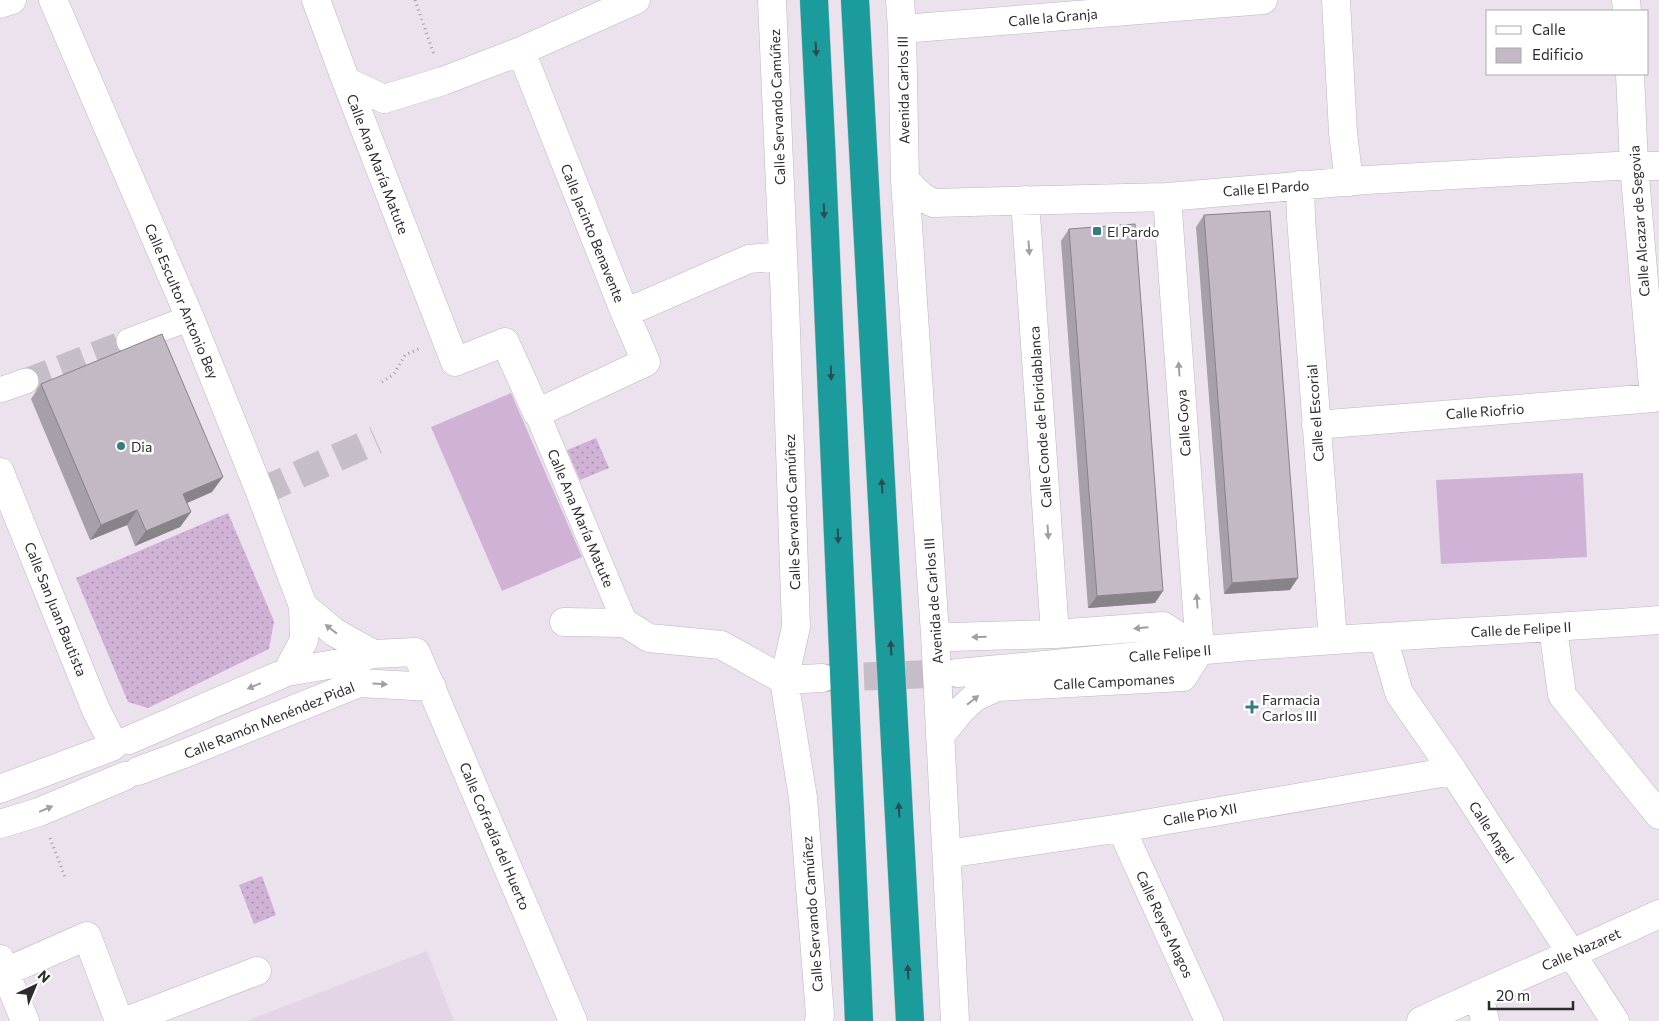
<svg xmlns="http://www.w3.org/2000/svg" width="1659" height="1021" viewBox="0 0 1659 1021" font-family="Commissioner,sans-serif">
	<defs>
		<pattern id="grass-dots" width="8" height="8" patternUnits="userSpaceOnUse" patternTransform="scale(1.25)"><rect width="8" height="8" fill="#d0b2d6"/><path d="M2 2h.1M6 6h.1" fill="none" stroke="#a991ae" stroke-width="1.8" stroke-linecap="round"/></pattern>
	</defs>
	<rect width="100%" height="100%" fill="#ebe2ed"/>
	<path fill="#e3d5e6" d="M427,951L454,1021H246Z"/>
	<path fill="url(#grass-dots)" d="M596,438L609,468L580,480L567,450Z
		M228,513L274,621L269,649L148,708L128,702L76,578Z
		M262,876L276,915L254,924L239,885Z"/>
	<path fill="#d0b2d6" d="M511,393L582,557L502,591L431,427Z
		M1583,473L1587,557L1441,564L1436,480Z"/>
	<g fill="none" stroke-linecap="round" stroke-linejoin="round">
		<path stroke="#c5bdc7" stroke-width="25" stroke-dasharray="25 12" stroke-linecap="butt" d="M26,381L129,341"/>
		<path stroke="#c5bdc7" stroke-width="28" stroke-dasharray="28 14" stroke-linecap="butt" d="M260,492L376,440
			M822,678L957,673"/>
		<defs>
			<path id="pedestrian" d="M129,341L190,318
				M0,390L26,381
				M537,413L625,623"/>
			<path id="minor" d="M53,0L190,318L260,492L303,606
				M316,0L346,81
				M772,0L785,302L796,627L784,680L803,798L820,1015L819,1021
				M900,0L902,29L905,180L935,634L955,1021
				M1336,0L1343,133L1349,182
				M1626,0L1627,11
				M0,4L12,0
				M902,29L1263,0
				M521,51L625,313L749,259L783,256
				M905,180L921,196L933,203L1167,197L1366,180L1634,165L1659,166
				M1300,185L1301,218L1333,640
				M1167,197L1200,650
				M1025,200L1055,634
				M625,313L646,362L537,413L505,342L455,362L346,81L384,99L443,81L521,51L636,0
				M1316,425L1654,398L1634,165L1630,74
				M0,472L96,710L114,745
				M564,622L625,623L649,638L721,645L784,680L822,678
				M1553,628L1562,695L1659,815
				M935,634L951,637L1055,634L1163,626L1200,650
				M1383,637L1399,693L1453,771L1615,1021
				M287,672L304,640L303,606L334,632L373,654
				M957,673C1099,660 1241,645 1383,637C1475,631 1567,627 1659,620
				M940,736L961,710L975,697L997,687L1183,677L1200,650
				M129,740L287,672L334,664L373,654L416,652L573,1021
				M138,771L181,755L359,683L432,687
				M0,789L112,747
				M0,824L39,812L125,776
				M1121,828L1209,1021
				M947,854L1121,828L1453,771
				M0,959L25,1021
				M5,972L87,936L119,1021
				M1479,994L1485,1021
				M126,1021L257,971
				M1421,1021C1500,984 1580,951 1659,914"/>
			<path id="motorway" d="M814,0L821,142L859,1021
				M855,0L910,1021"/>
		</defs>
		<use href="#pedestrian" stroke="#beb5c0" stroke-width="26"/>
		<use href="#minor" stroke="#beb5c0" stroke-width="29"/>
		<use href="#motorway" stroke="#c4c4c5" stroke-width="29"/>
		<path stroke="#a19aa2" stroke-width="3" stroke-dasharray="1 4" stroke-linecap="butt" d="M415,0L434,55
			M382,382L394,374L405,355L421,348
			M50,838L65,877"/>
		<use href="#pedestrian" stroke="#fff" stroke-width="25"/>
		<use href="#minor" stroke="#fff" stroke-width="28"/>
		<use href="#motorway" stroke="#1c9b9d" stroke-width="28"/>
	</g>
	<path fill="#a79fa9" d="M1204,215L1290,590L1224,594L1196,227Z
		M1069,229L1155,603L1088,608L1061,241Z
		M41,384L212,492L187,503L191,512L180,527L135,546L127,525L90,540L31,399Z"/>
	<path fill="#888289" d="M223,477L212,492L173,509L183,494Z
		M137,510L127,525L90,540L101,525Z
		M191,512L180,527L135,546L146,531Z
		M1298,578L1290,590L1224,594L1232,583Z
		M1163,591L1155,603L1088,608L1097,596Z"/>
	<path fill="#c2b9c4" stroke="#888289" d="M1270,211L1298,578L1232,583L1204,215Z
		M1135,224L1163,591L1097,596L1069,229Z
		M162,334L223,477L183,494L191,512L146,531L137,510L101,525L41,384Z"/>
	<defs><path id="oneway-solid" d="M-6-.8H1V-3.2L6.5 0L1 3.2V.8H-6Z" transform="scale(1.25)"/></defs>
	<g fill="#294d50">
		<use href="#oneway-solid" transform="translate(816 49) rotate(87)"/>
		<use href="#oneway-solid" transform="translate(824 211) rotate(88)"/>
		<use href="#oneway-solid" transform="translate(831 373) rotate(88)"/>
		<use href="#oneway-solid" transform="translate(882 486) rotate(-93)"/>
		<use href="#oneway-solid" transform="translate(838 536) rotate(88)"/>
		<use href="#oneway-solid" transform="translate(891 648) rotate(-93)"/>
		<use href="#oneway-solid" transform="translate(899 810) rotate(-93)"/>
		<use href="#oneway-solid" transform="translate(908 972) rotate(-93)"/>
	</g>
	<g fill="#a1a0a1">
		<use href="#oneway-solid" transform="translate(1029 248) rotate(86)"/>
		<use href="#oneway-solid" transform="translate(1179 369) rotate(-94)"/>
		<use href="#oneway-solid" transform="translate(1048 532) rotate(86)"/>
		<use href="#oneway-solid" transform="translate(1197 601) rotate(-94)"/>
		<use href="#oneway-solid" transform="translate(1141 628) rotate(175)"/>
		<use href="#oneway-solid" transform="translate(331 629) rotate(-142)"/>
		<use href="#oneway-solid" transform="translate(979 637) rotate(178)"/>
		<use href="#oneway-solid" transform="translate(380 684) rotate(3)"/>
		<use href="#oneway-solid" transform="translate(254 686) rotate(157)"/>
		<use href="#oneway-solid" transform="translate(973 700) rotate(-38)"/>
		<use href="#oneway-solid" transform="translate(46 809) rotate(-23)"/>
	</g>
	<g fill="#357e80" stroke="#fff" stroke-width="2">
		<rect x="1092" y="226" width="10" height="10" rx="2.5"/>
		<circle cx="121" cy="446" r="5"/>
		<path d="M1249.5 699.5h5v5h5v5h-5v5h-5v-5h-5v-5h5z"/>
	</g>
	<g text-anchor="middle" dominant-baseline="central" stroke-width="5" stroke-linejoin="round" paint-order="stroke">
		<g font-size="14" fill="#2e2b2f" stroke="#fff">
			<text transform="translate(1053 17) rotate(-5)">Calle la Granja</text>
			<text transform="translate(903 90) rotate(-91)">Avenida Carlos III</text>
			<text transform="translate(777 107) rotate(-92)">Calle Servando Camúñez</text>
			<text transform="translate(378 164) rotate(69)">Calle Ana María Matute</text>
			<text transform="translate(1266 188) rotate(-4)">Calle El Pardo</text>
			<text transform="translate(1639 221) rotate(-94)">Calle Alcazar de Segovia</text>
			<text transform="translate(593 233) rotate(68)">Calle Jacinto Benavente</text>
			<text transform="translate(182 301) rotate(67)">Calle Escultor Antonio Bey</text>
			<text transform="translate(1485 411) rotate(-4)">Calle Riofrio</text>
			<text transform="translate(1315 413) rotate(-94)">Calle el Escorial</text>
			<text transform="translate(1040 417) rotate(-94)">Calle Conde de Floridablanca</text>
			<text transform="translate(1183 423) rotate(-94)">Calle Goya</text>
			<text transform="translate(792 512) rotate(-92)">Calle Servando Camúñez</text>
			<text transform="translate(581 518) rotate(67)">Calle Ana María Matute</text>
			<text transform="translate(933 601) rotate(-94)">Avenida de Carlos III</text>
			<text transform="translate(56 609) rotate(68)">Calle San Juan Bautista</text>
			<text transform="translate(1521 629) rotate(-3)">Calle de Felipe II</text>
			<text transform="translate(1170 653) rotate(-5)">Calle Felipe II</text>
			<text transform="translate(1114 681) rotate(-3)">Calle Campomanes</text>
			<text transform="translate(269 720) rotate(-22)">Calle Ramón Menéndez Pidal</text>
			<text transform="translate(1200 814) rotate(-10)">Calle Pio XII</text>
			<text transform="translate(1492 832) rotate(57)">Calle Angel</text>
			<text transform="translate(495 836) rotate(67)">Calle Cofradía del Huerto</text>
			<text transform="translate(812 914) rotate(-94)">Calle Servando Camúñez</text>
			<text transform="translate(1165 924) rotate(65)">Calle Reyes Magos</text>
			<text transform="translate(1581 949) rotate(-24)">Calle Nazaret</text>
		</g>
		<g font-size="14" fill="#2e2b2f" stroke="#fff" text-anchor="start">
			<text x="1107" y="231">El Pardo</text>
			<text x="131" y="446">Dia</text>
			<text x="1262" y="699">Farmacia<tspan x="1262" dy="16">Carlos III</tspan></text>
		</g>
	</g>
	<rect x="1486" y="10" width="162" height="65" fill="#ffffff" stroke="#abaaac"/>
	<rect x="1496" y="26" width="25" height="8" fill="#ffffff" stroke="#abaaac"/>
	<text x="1532" y="35" font-size="15" fill="#2e2b2f">Calle</text>
	<rect x="1496" y="48" width="25" height="15" fill="#c2b9c4" stroke="#abaaac"/>
	<text x="1532" y="60" font-size="15" fill="#2e2b2f">Edificio</text>
	<g transform="translate(35 986) rotate(44)" stroke="#ffffff" stroke-width="4" paint-order="stroke">
	<path d="M0-4L9 19L0 12L-9 19Z" fill="#2e2b2f"/>
	<text y="-8" font-size="14" font-weight="bold" text-anchor="middle" fill="#2e2b2f">N</text>
	</g>
	<path d="M1489 1001v8h84v-8" fill="none" stroke="#2e2b2f" stroke-width="2.5"/>
	<text x="1496" y="1001" font-size="15" fill="#2e2b2f" stroke="#ffffff" stroke-width="4" paint-order="stroke">20 m</text>
</svg>
